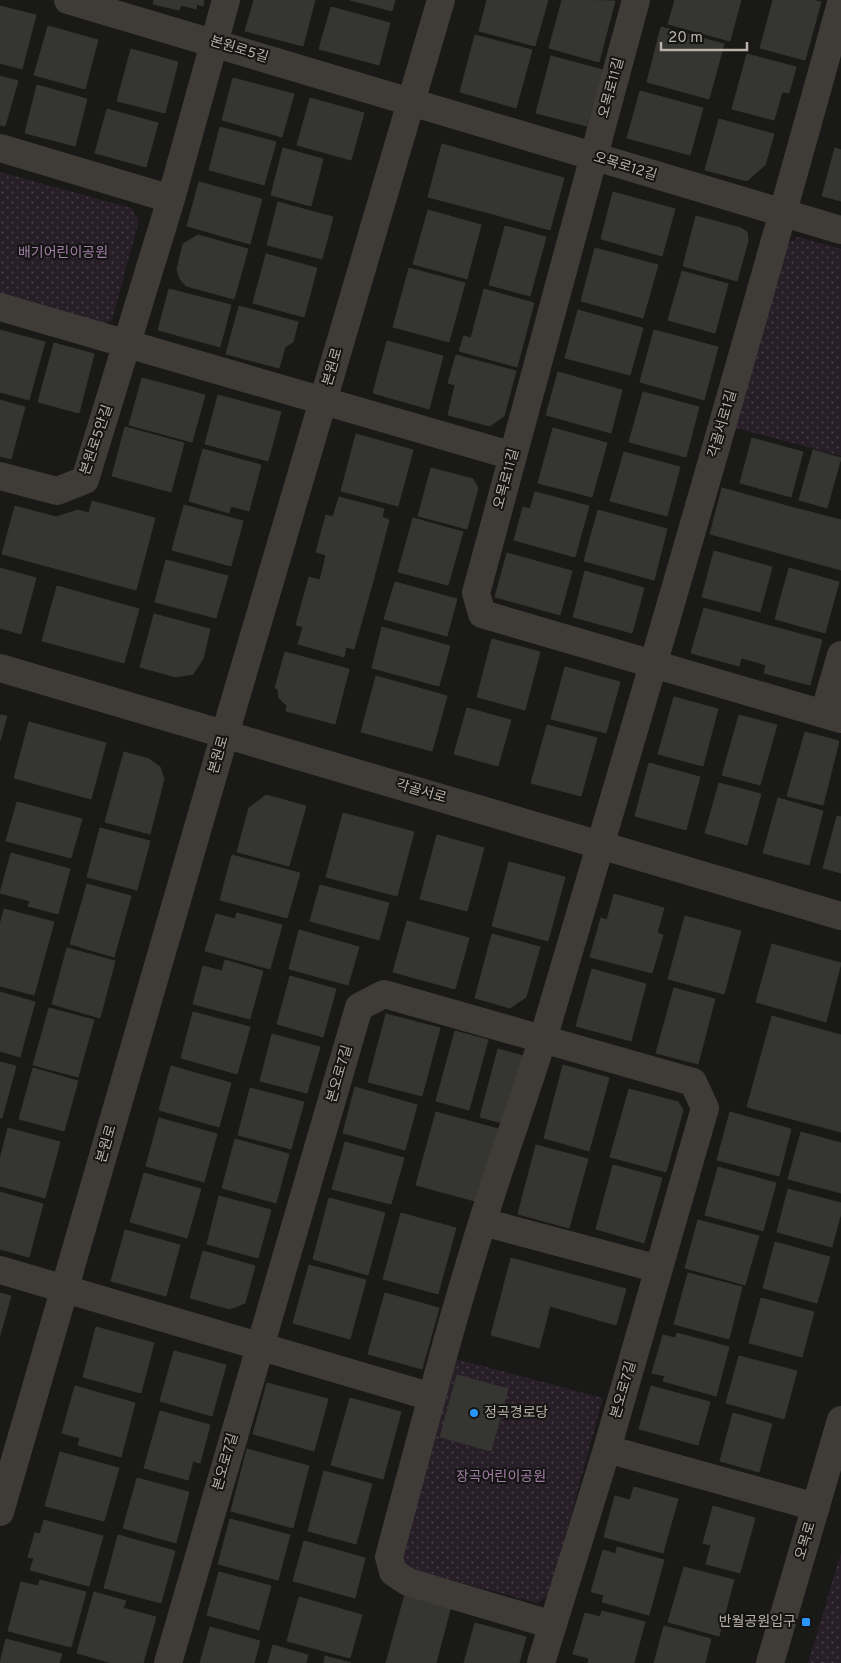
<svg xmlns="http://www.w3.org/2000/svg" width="841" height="1663" viewBox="0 0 841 1663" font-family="Overpass,'Noto Sans KR',sans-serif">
	<defs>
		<pattern id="park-dots" width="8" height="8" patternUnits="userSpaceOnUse" patternTransform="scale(1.25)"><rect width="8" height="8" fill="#281e28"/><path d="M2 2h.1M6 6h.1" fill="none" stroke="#453c44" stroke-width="1.8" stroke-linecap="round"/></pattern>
	</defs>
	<rect width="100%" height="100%" fill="#191917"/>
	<path fill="url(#park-dots)" d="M0,172L131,208L139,221L112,320L99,327L0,300Z
		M798,237L841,249V456L736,428L785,245Z
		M452,1358L603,1398L549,1596L537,1603L406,1568L399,1555Z
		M841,1553V1663H808Z"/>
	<path fill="#353532" stroke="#353531" d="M154,0H204L203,6L197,4L196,9L181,5L179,10L153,4Z
		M254,0H315L303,46L245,31Z
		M350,0H395L392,11Z
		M487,0H548L535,46L479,31Z
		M562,0L615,1L599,62L549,48Z
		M675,0H741L730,41L668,24Z
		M773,0H812L821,2L805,60L760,48Z
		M0,6L36,15L22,69L0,63Z
		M331,7L390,23L379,65L319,49Z
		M48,26L98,40L85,89L34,75Z
		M661,27L724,44L709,99L647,82Z
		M475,35L532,50L516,108L460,92Z
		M131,49L178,62L165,113L117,101Z
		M747,54L796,67L789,93L782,92L774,120L732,109Z
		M551,56L603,70L587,126L536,113Z
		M0,76L18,81L5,126L0,125Z
		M233,78L294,94L282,137L222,120Z
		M37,85L87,99L75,146L25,133Z
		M640,91L703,108L690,155L627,138Z
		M310,98L364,113L351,160L297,145Z
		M107,109L158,123L146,167L95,153Z
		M719,119L774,134L765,165L747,181L705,170Z
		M220,127L276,142L264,185L209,170Z
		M442,144L503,161L489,213L428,197Z
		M283,148L323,159L311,206L271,195Z
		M835,148L841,150V201L822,196Z
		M503,161L564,178L550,230L489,213Z
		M199,182L262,199L250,244L187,226Z
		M613,192L675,209L662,256L601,239Z
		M278,202L333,217L322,259L267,245Z
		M428,210L481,225L467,279L413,264Z
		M696,216L741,228L747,232L748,241L737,281L683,266Z
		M505,226L546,237L530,296L489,285Z
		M198,235L248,249L234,299L186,286L180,279L177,269L183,244Z
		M595,248L658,265L643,318L581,301Z
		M266,254L317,268L304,317L253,303Z
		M409,268L465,283L449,342L393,327Z
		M682,271L728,284L715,333L668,320Z
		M169,289L231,305L220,347L158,330Z
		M484,289L534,303L517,367L459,351L464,336L471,338Z
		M239,306L298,322L293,342L285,347L279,368L226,354Z
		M578,310L643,328L630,375L565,358Z
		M0,330L45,342L29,400L0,392Z
		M654,330L718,347L704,400L640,382Z
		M387,341L443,356L429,409L373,393Z
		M54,343L94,354L79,413L38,402Z
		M456,355L516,371L504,416L490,426L448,415L455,385L448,383Z
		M558,372L622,390L611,433L546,415Z
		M142,378L205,395L192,442L129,425Z
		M643,392L699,407L686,457L629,442Z
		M218,395L281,412L268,461L205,444Z
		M0,400L25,407L11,459L0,456Z
		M125,427L184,443L171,492L112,476Z
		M553,428L607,443L592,497L538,483Z
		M356,434L413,450L398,506L341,491Z
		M752,438L803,452L791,497L740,483Z
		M203,449L261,465L249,511L231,506L229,513L189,501Z
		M813,450L841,458L827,508L799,500Z
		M624,452L680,467L667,516L610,501Z
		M431,468L473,479L478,488L467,529L418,516Z
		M722,488L791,507L779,553L710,534Z
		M535,492L589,506L575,557L514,540L523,507L530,509Z
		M339,497L384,509L382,517L389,520L373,581L323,568L326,555L316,552L326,515L333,517Z
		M92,501L155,518L136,590L2,554L15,506L56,517L78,510L89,513Z
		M184,505L243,521L231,566L172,550Z
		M791,507L841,520V570L779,553Z
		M598,510L667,529L654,580L584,561Z
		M413,518L463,532L448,585L398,572Z
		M714,551L772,567L760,612L702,597Z
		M507,553L572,571L560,615L495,597Z
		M166,560L228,576L216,618L155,602Z
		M0,568L36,578L21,634L0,628Z
		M323,568L373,581L354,649L346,647L344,657L298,644L303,627L296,625L309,577L320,580Z
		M789,568L839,582L825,633L775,619Z
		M585,571L644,588L632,633L573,617Z
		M395,582L457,599L447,636L384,619Z
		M57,586L139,609L124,663L42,641Z
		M704,608L763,624L753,661L741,658L739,666L691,653Z
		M154,614L210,629L203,659L193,674L176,677L140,667Z
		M763,624L822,640L810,685L764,673L766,665L753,661Z
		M382,627L450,646L439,686L372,668Z
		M492,639L540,652L525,710L477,697Z
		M285,652L349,669L335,724L286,711L287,706L279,698L278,689L275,688Z
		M565,667L620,682L606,733L551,719Z
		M376,676L447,696L432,751L361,732Z
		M674,697L718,709L703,766L658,754Z
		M467,708L511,720L498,766L454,754Z
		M0,715L7,716L0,741Z
		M739,715L777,725L760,785L722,775Z
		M29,722L106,743L91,799L14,778Z
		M547,725L597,738L581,796L531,783Z
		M805,732L839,741L823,805L787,796Z
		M124,752L149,759L160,767L164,779L150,834L105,822Z
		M649,763L700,777L686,830L635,816Z
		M719,783L761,794L747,845L705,833Z
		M266,795L306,806L289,866L237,852L249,808Z
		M778,798L823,811L809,865L763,853Z
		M17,802L82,819L71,858L6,841Z
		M343,813L414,832L397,896L326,877Z
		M837,816L841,817V873L823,868Z
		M100,828L150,841L137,890L87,877Z
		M437,835L484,848L467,911L420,899Z
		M11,853L70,869L58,914L28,906L30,901L0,893Z
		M232,855L300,873L287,918L220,900Z
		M509,862L565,877L548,941L492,926Z
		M87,884L131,896L114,957L70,944Z
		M320,885L389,903L379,940L310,921Z
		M614,894L664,908L657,933L663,935L652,973L590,957L601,918L607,920Z
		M4,909L54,922L34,995L0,986V925Z
		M237,913L282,925L270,969L205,951L216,914L235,919Z
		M685,916L741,931L724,994L668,979Z
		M407,921L469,938L455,989L393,972Z
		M299,930L359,947L348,985L289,969Z
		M492,934L540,947L526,997L510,1008L475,998Z
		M772,944L841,963L826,1022L756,1002Z
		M67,948L115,961L100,1018L52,1004Z
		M225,960L263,971L250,1019L193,1004L203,966L222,971Z
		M592,969L646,984L631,1041L576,1026Z
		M290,976L336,989L323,1037L277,1024Z
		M674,988L715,999L698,1064L656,1053Z
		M0,992L35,1002L20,1057L0,1051Z
		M49,1008L94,1020L78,1077L33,1065Z
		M193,1012L250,1027L237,1074L181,1058Z
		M386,1014L440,1028L422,1096L368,1082Z
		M772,1016L841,1035V1132L747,1107Z
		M455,1031L488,1040L469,1110L436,1101Z
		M272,1034L320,1047L307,1093L260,1081Z
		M498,1049L527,1057L509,1125L480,1117Z
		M0,1062L16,1066L2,1118H0Z
		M563,1065L609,1078L589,1151L544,1138Z
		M171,1066L231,1083L219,1127L159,1110Z
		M33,1068L78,1081L64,1131L19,1119Z
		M355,1087L417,1105L405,1150L343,1133Z
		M250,1088L304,1102L291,1149L238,1135Z
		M629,1089L678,1102L683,1110L666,1172L610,1157Z
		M436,1112L502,1130L482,1203L416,1185Z
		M730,1112L791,1129L779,1176L717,1160Z
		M159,1118L217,1134L204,1182L146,1166Z
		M8,1128L60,1142L45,1198L0,1186V1159Z
		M801,1132L841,1143V1193L788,1179Z
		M235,1139L289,1154L276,1203L222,1188Z
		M345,1142L404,1158L391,1204L332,1189Z
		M536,1145L588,1159L569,1228L518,1214Z
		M613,1165L662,1178L644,1243L596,1229Z
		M718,1167L776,1183L763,1231L705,1215Z
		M144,1173L201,1189L187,1238L130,1222Z
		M788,1189L841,1203V1213L832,1247L777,1232Z
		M0,1192L43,1204L29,1257L0,1249Z
		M219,1196L271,1210L258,1258L207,1244Z
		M329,1198L385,1213L368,1275L313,1259Z
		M401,1213L456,1228L438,1294L383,1279Z
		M698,1220L759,1236L745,1285L685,1268Z
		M125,1230L180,1245L166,1296L111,1281Z
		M775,1242L830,1257L817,1303L763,1288Z
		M203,1251L255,1266L245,1303L230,1309L190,1298Z
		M511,1258L626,1289L616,1325L550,1306L539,1348L491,1335Z
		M309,1265L366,1280L350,1339L293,1323Z
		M688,1273L742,1287L729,1339L674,1324Z
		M0,1293L11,1296L0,1335Z
		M385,1293L439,1308L422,1369L368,1354Z
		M761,1298L814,1312L802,1357L749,1343Z
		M96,1327L154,1343L141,1393L83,1377Z
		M677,1333L729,1347L716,1396L663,1381L665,1376L652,1373L663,1335L675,1338Z
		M174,1351L226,1365L212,1416L160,1401Z
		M739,1356L797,1371L784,1419L726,1403Z
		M457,1375L508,1389L491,1451L440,1437Z
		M267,1383L328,1399L314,1451L253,1434Z
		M75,1386L135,1403L121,1457L78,1445L80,1438L62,1433Z
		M651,1386L710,1402L698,1445L639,1429Z
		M350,1398L401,1412L383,1479L331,1465Z
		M160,1411L210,1425L200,1463L193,1461L188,1480L144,1468Z
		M733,1413L772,1424L759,1472L720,1461Z
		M247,1449L309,1466L293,1528L231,1511Z
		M60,1452L119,1468L104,1521L45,1506Z
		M324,1471L372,1484L356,1544L308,1531Z
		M137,1478L189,1492L176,1543L123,1528Z
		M634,1487L678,1499L663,1553L604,1537L615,1496L630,1500Z
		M713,1506L755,1518L740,1573L706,1564L711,1545L703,1543Z
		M230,1519L290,1535L278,1580L218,1564Z
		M44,1520L103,1536L89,1586L30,1570L34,1558L28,1557L35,1533L40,1534Z
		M118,1535L175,1551L161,1603L104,1588Z
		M304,1541L365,1558L355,1598L293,1581Z
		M617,1547L664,1560L649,1615L602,1602L604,1595L591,1592L603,1550L616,1554Z
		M684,1567L734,1580L719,1636L668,1622Z
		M219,1572L271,1586L259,1630L207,1615Z
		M40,1580L86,1592L71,1647L8,1631L21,1582L38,1586Z
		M94,1592L126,1601L123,1608L156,1617L143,1663H112L77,1653Z
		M405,1594L451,1606L436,1663H386Z
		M299,1597L362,1615L350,1658L287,1641Z
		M602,1611L645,1622L634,1663H588L589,1658L573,1654L585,1613L600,1617Z
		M475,1623L526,1637L519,1663H464Z
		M664,1626L711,1639L705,1663H654Z
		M210,1627L260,1641L254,1663H200Z
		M6,1639L62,1654L59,1663H0Z
		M273,1645L308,1655L306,1663H268Z
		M325,1656L351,1663H324Z"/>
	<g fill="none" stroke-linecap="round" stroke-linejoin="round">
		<path stroke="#3f3c38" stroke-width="28" d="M68,0L841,230
			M636,0L476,593L482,614L841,719
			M0,148L171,199
			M0,307L513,456
			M0,476L57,491L85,480L171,199L226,0
			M824,714L841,655
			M483,1222L659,1269
			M0,1270L432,1397
			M607,1449L816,1507
			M553,1625L408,1582L393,1572L389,1557C419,1445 448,1332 483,1220C504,1153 528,1087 549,1019C649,681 748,343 841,3
			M168,1663L359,1007L384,994L693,1082L705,1108L607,1449L541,1663"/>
		<path stroke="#3f3c38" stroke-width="28" d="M0,668L841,916
			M0,1512L225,734L441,0
			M770,1663L841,1420"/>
	</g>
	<g fill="#2996ff" stroke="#141412" stroke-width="2">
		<circle cx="474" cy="1413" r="5"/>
		<rect x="801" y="1617" width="10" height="10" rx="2.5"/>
	</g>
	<g text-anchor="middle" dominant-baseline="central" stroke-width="4" stroke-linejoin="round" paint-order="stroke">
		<g font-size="14" fill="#bab1a8" stroke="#141412">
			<text transform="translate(239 50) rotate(17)">본원로5길</text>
			<text transform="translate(612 88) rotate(-75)">오목로11길</text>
			<text transform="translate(625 167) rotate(17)">오목로12길</text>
			<text transform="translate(333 367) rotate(-74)">본원로</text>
			<text transform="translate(723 424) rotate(-74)">각골서로1길</text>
			<text transform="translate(97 440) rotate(-71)">본원로5안길</text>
			<text transform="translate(507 479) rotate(-75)">오목로11길</text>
			<text transform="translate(219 755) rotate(-74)">본원로</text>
			<text transform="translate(421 792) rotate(16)">각골서로</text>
			<text transform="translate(340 1074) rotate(-74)">본오로7길</text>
			<text transform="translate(107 1144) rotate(-74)">본원로</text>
			<text transform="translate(624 1390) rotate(-74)">본오로7길</text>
			<text transform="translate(226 1462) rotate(-74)">본오로7길</text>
			<text transform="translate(806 1541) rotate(-73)">오목로</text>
		</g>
		<g font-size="14" fill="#a27da7" stroke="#141412">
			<text x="63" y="253">배기어린이공원</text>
			<text x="501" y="1477">장곡어린이공원</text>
		</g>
		<g font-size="14" fill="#bab1a8" stroke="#141412" text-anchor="start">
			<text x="484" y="1413">정곡경로당</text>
			<text x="796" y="1622" text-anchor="end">반월공원입구</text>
		</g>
	</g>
	<path d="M661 42v8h86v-8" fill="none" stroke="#bab1a8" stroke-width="2.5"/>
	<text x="668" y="42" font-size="15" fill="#bab1a8" stroke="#141412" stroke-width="4" paint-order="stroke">20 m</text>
</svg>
